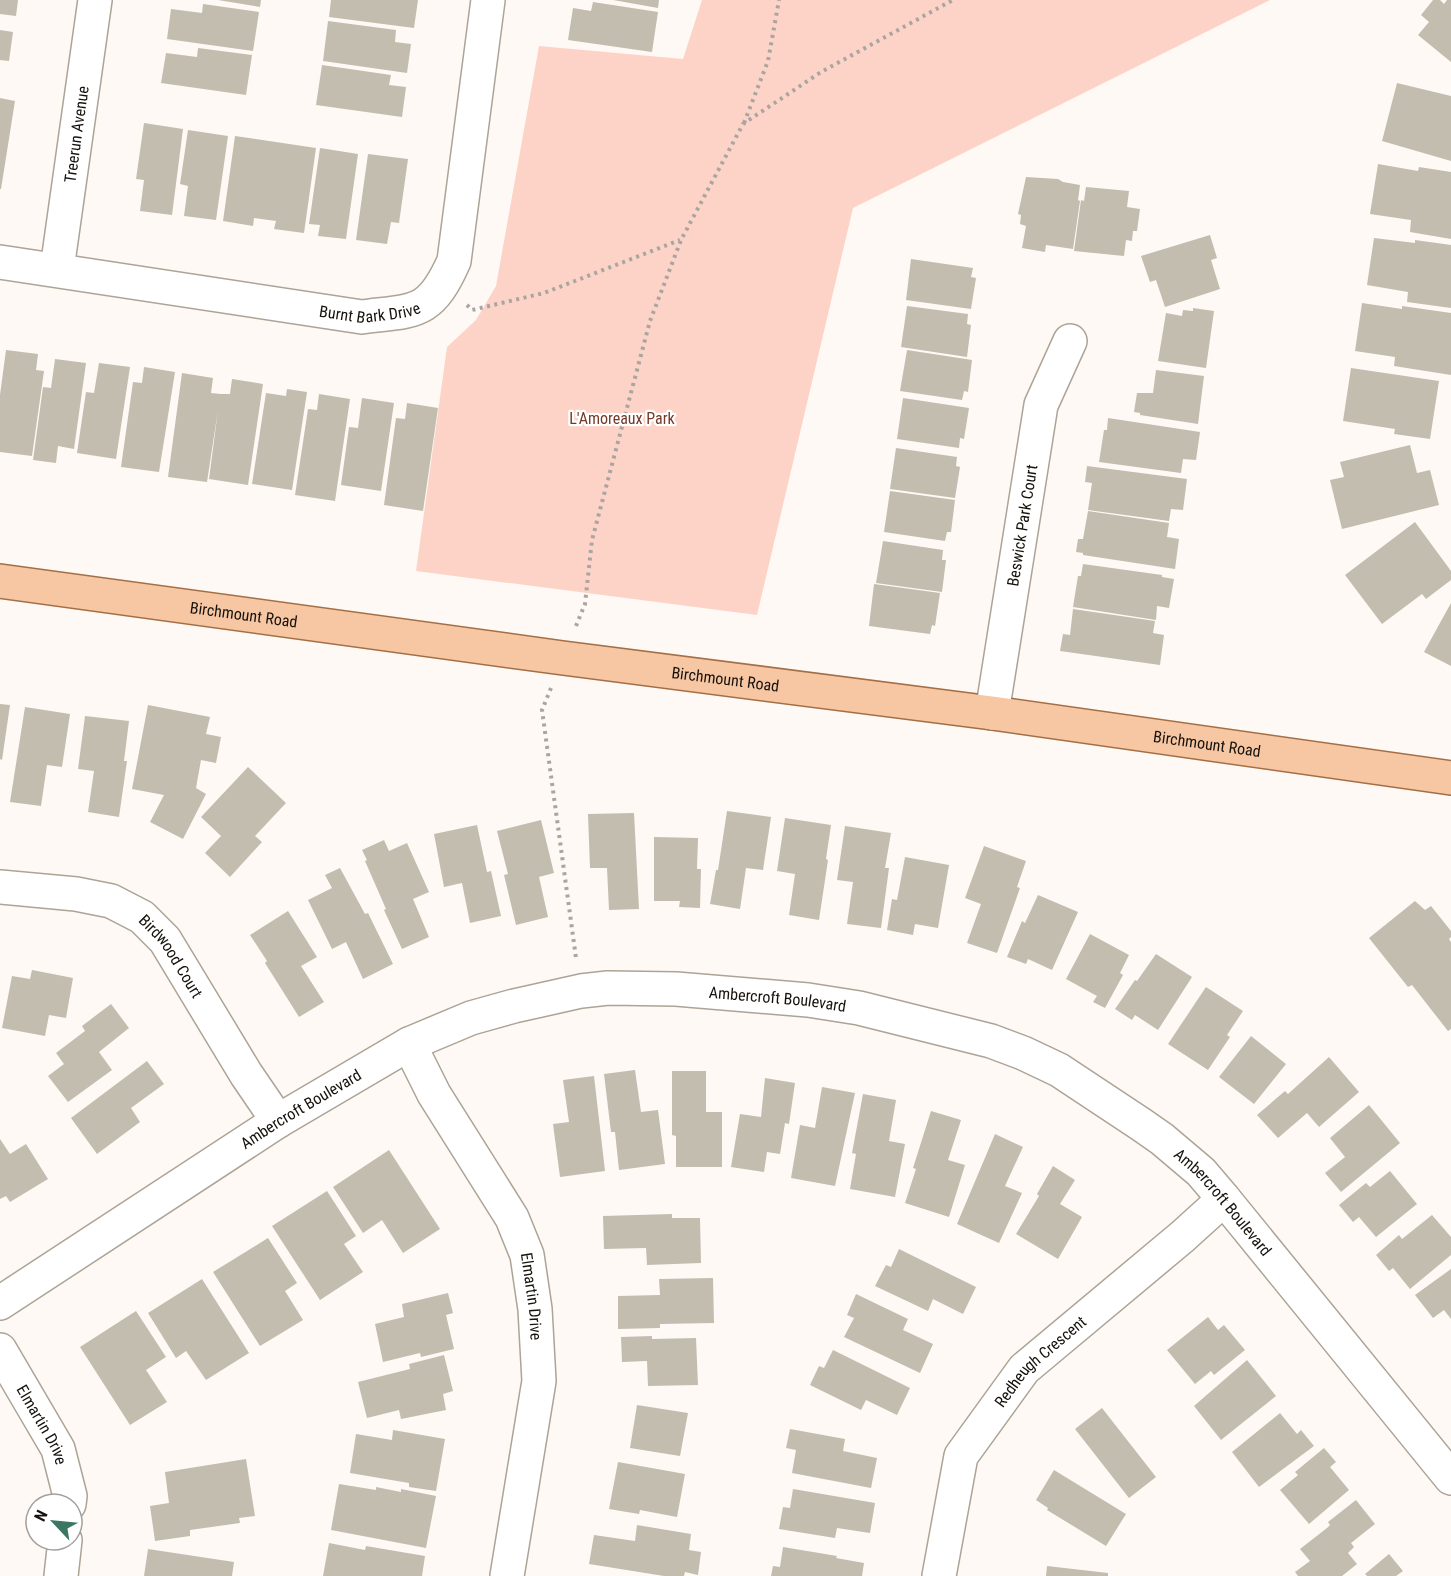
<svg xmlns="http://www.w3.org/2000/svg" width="1451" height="1576" viewBox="0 0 1451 1576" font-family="'Roboto Condensed',sans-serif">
	<rect width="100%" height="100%" fill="#fef9f4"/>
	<path fill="#fdd3c7" d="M702,0H1270L853,208L757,615L416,571L447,347L476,320L496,286L539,46L683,59Z"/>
	<path fill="#c2bdae" d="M0,0H18L16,16L0,14Z
		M218,0H261L260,7Z
		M331,0H418L414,28L329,17Z
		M613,0H659L658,8Z
		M1433,0H1440L1444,4L1447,0H1451V62L1418,35L1429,22L1421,15Z
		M593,2L658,12L652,52L568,40L573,8L591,11Z
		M203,4L259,12L253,51L167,39L171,9L202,13Z
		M328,21L396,30L395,42L411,44L407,73L323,61Z
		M0,30L13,32L9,61L0,60Z
		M198,48L252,55L246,95L161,83L166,53L197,57Z
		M322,65L391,75L389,85L406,87L402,117L316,105Z
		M1397,83L1451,96V161L1382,141Z
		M0,98L15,101L1,189H0Z
		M144,123L183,129L172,215L140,211L144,180L136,179Z
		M188,130L228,136L216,220L184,216L188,186L180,184Z
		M235,136L316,148L304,233L274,229L276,221L254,218L253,226L223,221Z
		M320,148L358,154L346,239L318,236L320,225L309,224Z
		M368,154L408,159L399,223L391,222L387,244L356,240Z
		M1378,164L1418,171L1419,167L1451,172V239L1410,232L1411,220L1370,214Z
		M1026,177L1058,179L1063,182L1080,185L1078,200L1080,201L1073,249L1046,245L1045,252L1022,248L1026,226L1020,224L1021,215L1018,214Z
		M1086,187L1129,191L1127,207L1140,209L1137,231H1133L1132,241L1126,240L1124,256L1074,251L1081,200L1084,201Z
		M1210,235L1217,258L1211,260L1220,289L1165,307L1156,280L1150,282L1141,256Z
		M1374,238L1415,243V240L1451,245V308L1407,302L1408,292L1367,285Z
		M911,259L973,268L971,277L976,278L971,309L906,300Z
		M1362,303L1402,309V306L1451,313V375L1394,366L1395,357L1355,351Z
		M907,306L968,314L967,324L971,325L967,357L901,347Z
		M1193,308L1214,311L1206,368L1158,361L1166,313L1182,316L1183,310L1193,311Z
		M6,350L38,354L36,370L44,371L32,456L0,452V395Z
		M907,350L972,360L968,392L964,391L962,400L900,391Z
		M55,359L86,363L74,449L58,446L56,463L33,460L43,387L51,388Z
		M99,363L130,367L116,459L77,453L86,392L94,393Z
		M144,367L175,372L159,472L121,467L133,382L142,383Z
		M1351,368L1439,381L1430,439L1394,434L1395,429L1343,421Z
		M1156,370L1204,376L1198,424L1140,415V413L1134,412L1137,393H1153Z
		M182,373L213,378L211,393L221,394H230L232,379L263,384L248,485L209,479L218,410L207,482L168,477Z
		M287,389L307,392L292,490L252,484L266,393L286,396Z
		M319,394L350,399L335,501L295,495L308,409L317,410Z
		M362,398L394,403L381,491L341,485L349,427L358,428Z
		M903,398L969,408L964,439L960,438L959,448L897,439Z
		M407,403L438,408L423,511L384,505L396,418L405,419Z
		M1108,418L1200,432L1196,460L1183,459L1181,473L1099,462L1104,430H1107Z
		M1410,445L1417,473L1430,470L1439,505L1342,529L1330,480L1344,477L1340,462Z
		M896,448L957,457L956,466L960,467L955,498L890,489Z
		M1087,466L1187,479L1183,510L1171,509L1169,521L1088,510L1092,483L1085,482Z
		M890,491L955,500L951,532H947L945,541L884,532Z
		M1088,511L1169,523L1167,537L1179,539L1175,569L1083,555V553L1076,552L1078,539H1083Z
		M1415,522L1451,571V580L1426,599L1422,594L1382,624L1345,575Z
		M883,541L943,550L942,560H946L942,592L876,583Z
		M1083,564L1162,575V577L1174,579L1169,608L1157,606L1156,620L1073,607L1078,576H1081Z
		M874,584L940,593L935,626L932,625L930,634L869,626Z
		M1451,603V666L1424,652Z
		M1073,609L1155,621L1153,633L1164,635L1160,665L1060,651L1063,634L1070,635Z
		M0,704L10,705L2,760L0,759Z
		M148,705L210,717L206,734L221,737L216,763L201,760L196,788L206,794L183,839L150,822L164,795L132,789Z
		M25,707L70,714L62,767L47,765L41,806L10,802Z
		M85,716L129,721L124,761H127L119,817L88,812L94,771L78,769Z
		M248,767L286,803L255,836L262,842L230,877L205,853L221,836L201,817Z
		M727,811L771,817L763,870L746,868L740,909L710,904L716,870H718Z
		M634,813L639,909L609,910L607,868H590L588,814Z
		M785,818L831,825L826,859L828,860L819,920L789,915L795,874L777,871Z
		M541,820L554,873L539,877L548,917L516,925L504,875L508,874L497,831Z
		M477,825L487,872L491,871L501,916L470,923L462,883L444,887L434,834Z
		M845,826L891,833L885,868H889L881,928L847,924L853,882L837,880Z
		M654,837L698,838L697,869H701L700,908L679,907L680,901H654Z
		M384,840L389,851L407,843L429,892L413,899L429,937L402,949L384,910L386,909L365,861L367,860L362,850Z
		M984,846L1026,861L1017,887L1020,888L997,953L967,943L981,904L965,898Z
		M905,857L949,865L938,928L915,924L913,935L887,930L892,899L897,900Z
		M340,868L365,914L368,913L393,964L363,979L346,942L332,949L308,900L332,888L325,875Z
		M1038,895L1078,912L1052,970L1028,959L1026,964L1007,957L1022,921L1025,923Z
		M1415,901L1425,910L1431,906L1451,931V937L1449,939L1451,942V1029L1448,1031L1412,985L1408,987L1369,938Z
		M288,911L317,957L301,966L324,1002L299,1017L265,963L267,961L250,935Z
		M1090,934L1129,955L1120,973L1123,975L1105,1008L1093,1002L1097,996L1066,979Z
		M1156,954L1192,977L1158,1030L1135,1015L1132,1020L1115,1009L1135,980L1137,981Z
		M32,970L73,978L66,1018L49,1015L45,1036L2,1028L12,976L30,979Z
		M1206,987L1243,1011L1227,1035L1230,1037L1208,1070L1168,1044Z
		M111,1004L129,1028L99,1052L112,1070L68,1102L48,1076L64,1064L56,1053L85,1031L82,1026Z
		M1251,1036L1286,1064L1254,1104L1219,1077Z
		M1329,1057L1359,1092L1319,1127L1307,1113L1278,1138L1257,1115L1285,1091L1288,1094Z
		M147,1061L164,1084L131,1108L140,1122L97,1154L71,1118Z
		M635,1070L641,1112L658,1110L665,1164L619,1170L615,1132H611L604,1074Z
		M672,1071H706V1112H722V1167H676V1136L672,1135Z
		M594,1076L605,1171L560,1177L553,1124L569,1122L563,1080Z
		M765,1078L795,1083L789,1124L785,1123L780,1154L767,1152L764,1172L731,1167L740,1114L761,1117Z
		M822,1087L855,1093L835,1186L791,1178L800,1125L815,1128Z
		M863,1094L896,1100L889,1141L905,1144L895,1197L850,1189L856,1154L852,1153Z
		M1369,1105L1400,1143L1341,1192L1325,1173L1345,1157L1330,1138Z
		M931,1111L961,1120L948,1160L965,1165L949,1217L905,1203L916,1169L913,1168Z
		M995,1134L1023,1147L1005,1186L1022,1193L999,1243L957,1224Z
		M0,1139L10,1154L26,1144L48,1179L10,1202L6,1196L0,1199Z
		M389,1150L440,1229L403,1253L382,1220L363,1233L333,1187Z
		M1053,1166L1075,1180L1060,1204L1082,1217L1058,1259L1016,1234L1039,1196L1037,1194Z
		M1390,1171L1417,1204L1376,1237L1359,1217L1353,1222L1339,1205L1366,1183L1370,1187Z
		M327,1191L356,1236L344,1244L363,1272L320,1300L272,1226Z
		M672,1214V1218H700L701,1263L647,1265L646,1248L604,1249L603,1216Z
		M1432,1215L1451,1237V1255L1410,1289L1393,1268L1389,1271L1376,1255L1399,1235L1402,1239Z
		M268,1238L297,1283L285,1291L303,1320L260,1346L213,1272Z
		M899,1249L976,1287L963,1314L933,1299L928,1311L875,1286L886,1265L891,1267Z
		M1451,1269V1319L1444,1310L1433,1318L1415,1295Z
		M713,1278L714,1323L660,1324V1328L618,1329V1296L660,1295L659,1279Z
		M202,1279L249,1353L206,1380L186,1351L176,1358L148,1313Z
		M448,1293L453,1313L446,1315L454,1349L421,1357L420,1353L383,1362L375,1324L404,1317L402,1304Z
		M856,1294L908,1319L903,1330L933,1344L920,1373L844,1337L854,1318L847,1315Z
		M136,1311L166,1357L146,1370L167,1402L130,1425L80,1347Z
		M1208,1317L1218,1330L1224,1325L1245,1350L1214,1375L1211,1371L1195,1384L1167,1350Z
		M652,1336V1339L696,1338L698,1385L648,1386L647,1361L622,1362L621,1337Z
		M833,1350L910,1388L897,1415L866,1400L861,1410L810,1385L819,1366L824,1368Z
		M444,1355L453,1391L443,1394L446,1410L401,1419L399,1410L367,1418L358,1382L410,1369L409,1364Z
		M1247,1360L1276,1396L1221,1440L1194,1406Z
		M637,1405L688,1413L680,1456L630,1448Z
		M1102,1408L1156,1477L1129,1498L1075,1429Z
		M1280,1413L1297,1434L1301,1430L1314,1446L1259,1487L1232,1452Z
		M790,1429L845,1439L843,1451L877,1458L871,1488L792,1473L796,1450L786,1448Z
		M393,1430L445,1439L436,1491L409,1487V1483L350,1473L356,1434L392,1440Z
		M1324,1448L1336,1462L1330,1467L1349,1490L1309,1524L1280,1490L1298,1475L1295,1472Z
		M246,1459L255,1516L239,1518L240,1523L190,1530V1536L155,1541L150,1506L169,1503L165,1472Z
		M618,1462L685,1474L677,1517L640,1510L639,1514L609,1509Z
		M1054,1470L1126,1514L1106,1546L1047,1510L1048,1508L1036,1500Z
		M339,1484L376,1490V1487L401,1492V1489L436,1496L426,1548L331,1530Z
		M793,1489L875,1503L870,1533L837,1528L835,1538L779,1529L783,1507L790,1508Z
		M1356,1500L1375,1524L1351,1543L1354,1547L1348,1553L1357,1564L1342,1576H1298L1295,1572L1310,1561L1300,1549L1327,1528L1330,1525L1328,1522Z
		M637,1525L691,1534L689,1550L701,1552L698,1575L685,1572L684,1576H664L589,1564L594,1535L635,1541Z
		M329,1543L365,1550L366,1546L425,1556L422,1576H323Z
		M783,1547L837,1556L836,1558L864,1563L862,1576H771L773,1566L780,1567Z
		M148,1549L234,1562L232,1576H144Z
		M1389,1554L1403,1571L1396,1576H1367L1365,1574Z
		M1047,1566L1108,1573V1576H1046Z"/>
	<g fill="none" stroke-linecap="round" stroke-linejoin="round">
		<defs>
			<g id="minor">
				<path id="s1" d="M0,262L362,317C416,310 430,315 454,261L488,0"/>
				<path id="s2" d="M57,269L95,0"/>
				<path id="s3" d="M992,713L1041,405L1070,341"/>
				<path id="s4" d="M0,887L76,894L111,901L142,917L165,940L246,1074L278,1121"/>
				<path id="s5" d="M409,1044L434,1094L512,1218L527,1255L535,1309L539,1381L507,1576"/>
				<path id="s6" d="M0,1303L278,1121L409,1044L471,1018L514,1006L581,991L608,988L676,989L808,1000L859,1008L991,1041L1023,1053L1059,1070L1142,1125L1162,1139L1201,1172L1224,1199L1451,1478"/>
				<path id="s7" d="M0,1350L58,1449L70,1496L69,1504"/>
				<path d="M61,1576L65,1540"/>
				<path id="s8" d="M939,1576L961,1456L1024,1369L1182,1237L1224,1199"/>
			</g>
			<g id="major">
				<path id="s9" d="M0,581L563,658L992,713L1451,778"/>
			</g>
		</defs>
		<use href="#minor" stroke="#ada396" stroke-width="36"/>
		<use href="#major" stroke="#a46f46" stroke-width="36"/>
		<path stroke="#a9a5a0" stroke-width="4" stroke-dasharray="3 4.5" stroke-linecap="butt" d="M744,123L768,61L779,0
			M467,305L472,310L544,293L680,240
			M576,626L585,604L592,540L650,321L681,240L743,124L821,72L953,0
			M551,688L542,710L576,958"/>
		<use href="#minor" stroke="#fff" stroke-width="33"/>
		<use href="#major" stroke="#f7c7a3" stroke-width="33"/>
	</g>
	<g text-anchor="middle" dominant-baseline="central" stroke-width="4.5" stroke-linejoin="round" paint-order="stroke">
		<g font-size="16" fill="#15110c" stroke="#fff">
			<text stroke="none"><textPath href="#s2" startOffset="136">Treerun Avenue</textPath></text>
			<text stroke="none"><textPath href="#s1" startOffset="374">Burnt Bark Drive</textPath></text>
			<text stroke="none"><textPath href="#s3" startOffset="190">Beswick Park Court</textPath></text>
			<text stroke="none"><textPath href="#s9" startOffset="246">Birchmount Road</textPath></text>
			<text stroke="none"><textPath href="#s9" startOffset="732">Birchmount Road</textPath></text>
			<text stroke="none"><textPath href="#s9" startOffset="1218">Birchmount Road</textPath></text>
			<text stroke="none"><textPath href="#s4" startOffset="196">Birdwood Court</textPath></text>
			<text stroke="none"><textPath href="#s6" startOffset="862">Ambercroft Boulevard</textPath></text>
			<text stroke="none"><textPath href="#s6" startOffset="358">Ambercroft Boulevard</textPath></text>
			<text stroke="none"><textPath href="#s6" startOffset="1366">Ambercroft Boulevard</textPath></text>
			<text stroke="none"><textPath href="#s5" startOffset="284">Elmartin Drive</textPath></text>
			<text stroke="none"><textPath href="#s8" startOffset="246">Redheugh Crescent</textPath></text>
			<text stroke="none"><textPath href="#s7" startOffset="86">Elmartin Drive</textPath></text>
		</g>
		<g font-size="16" fill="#733a29" stroke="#fff">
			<text x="622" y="418">L'Amoreaux Park</text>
		</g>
	</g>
	<g transform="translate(54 1522) rotate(296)"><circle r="28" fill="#ffffff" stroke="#a1a09e" stroke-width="1.5"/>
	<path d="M0-4.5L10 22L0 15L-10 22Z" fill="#3b7762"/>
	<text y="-9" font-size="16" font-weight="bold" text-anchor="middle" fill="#15110c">N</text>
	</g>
</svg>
